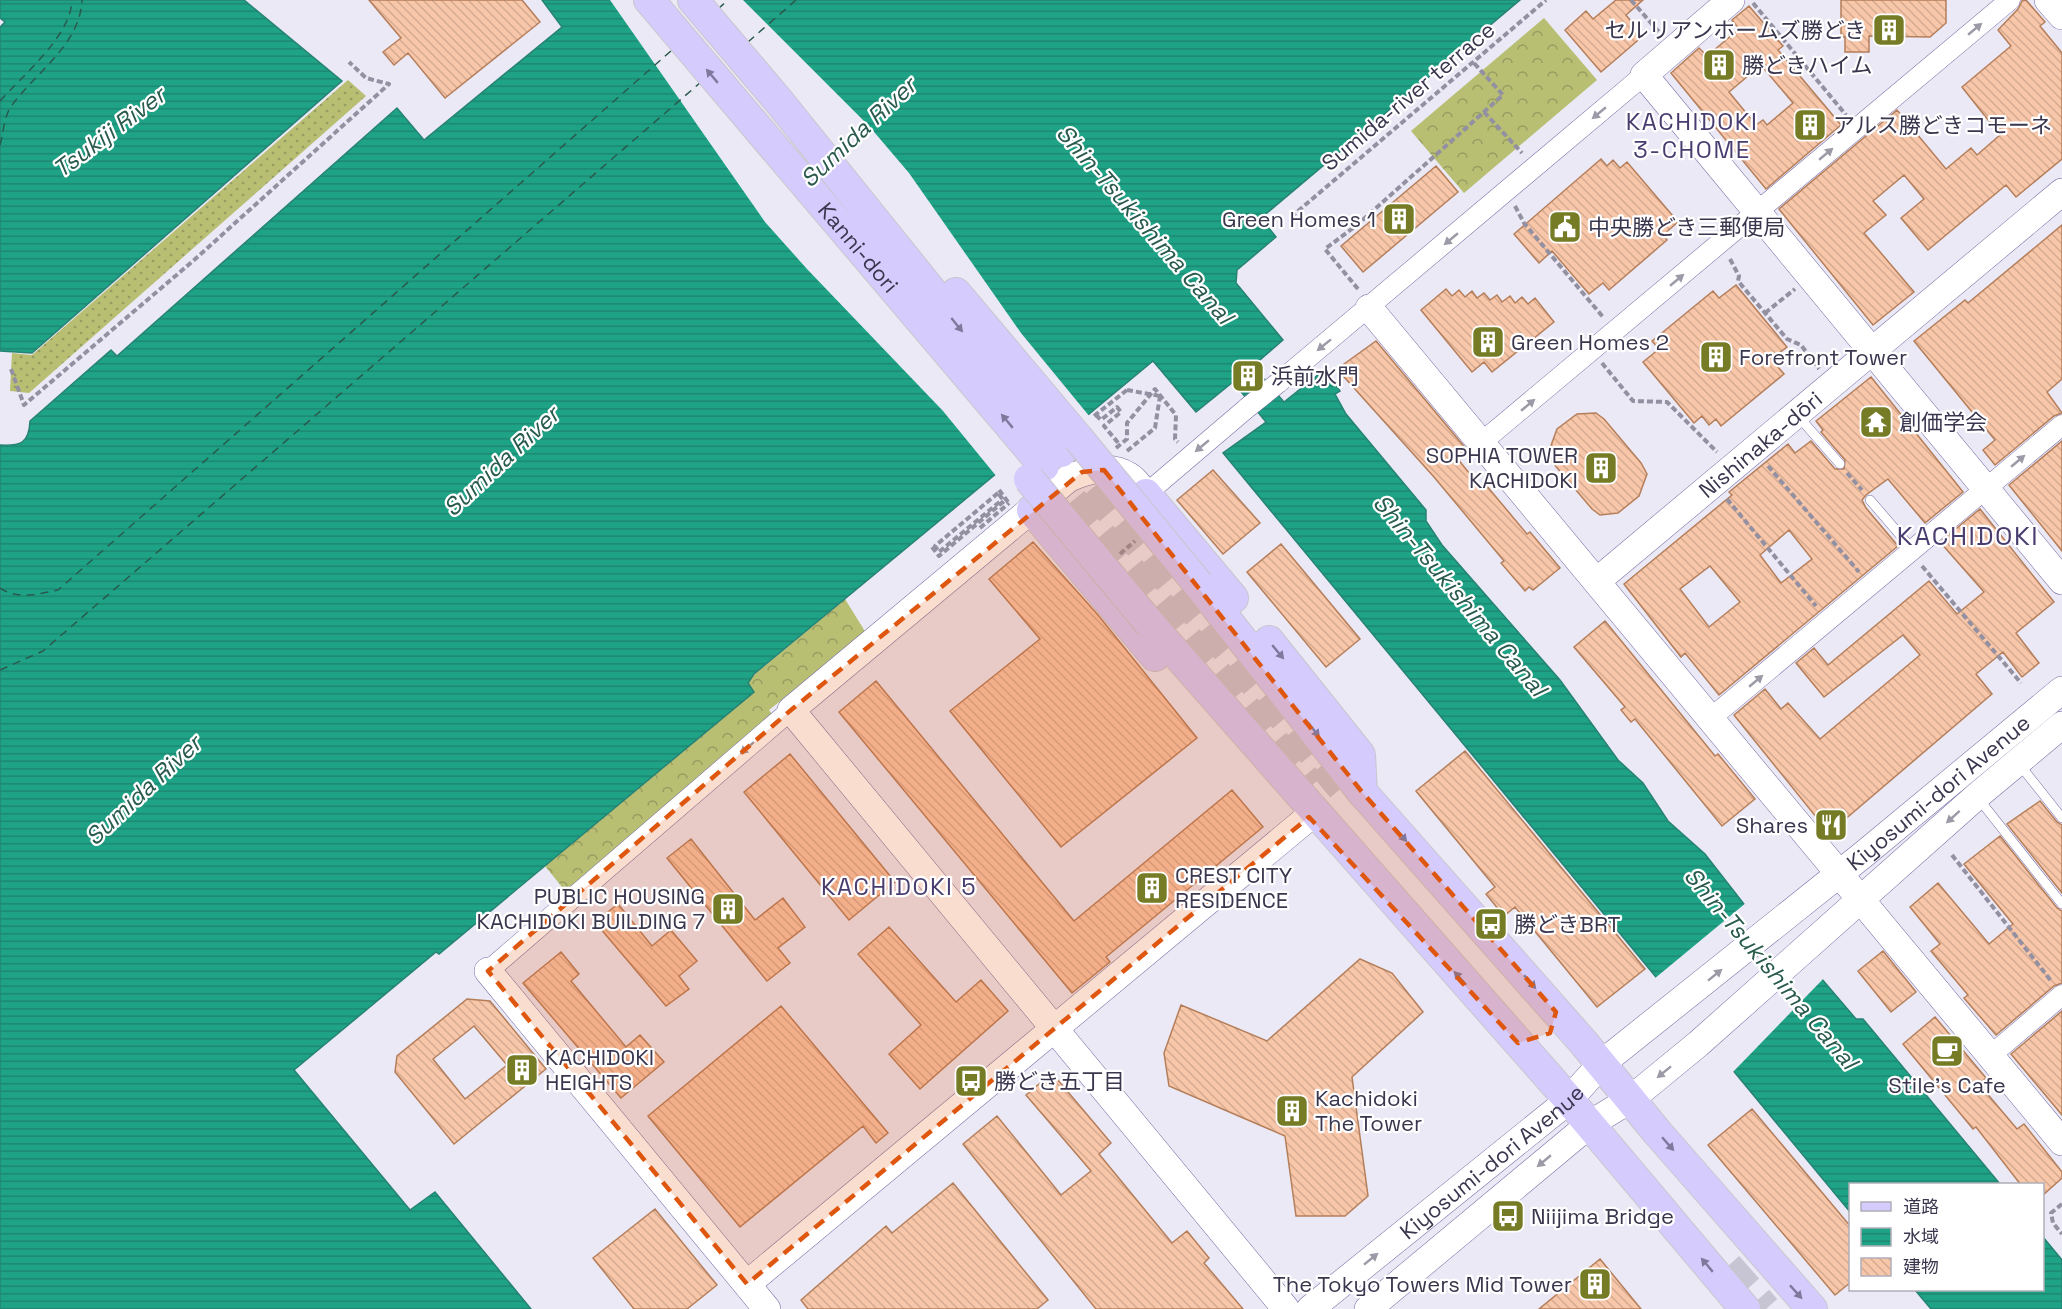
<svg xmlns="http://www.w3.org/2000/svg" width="2062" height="1309" viewBox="0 0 2062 1309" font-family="'Space Grotesk','Noto Sans JP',sans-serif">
	<defs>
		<pattern id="forest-crowns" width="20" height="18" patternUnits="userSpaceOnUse" patternTransform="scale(1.5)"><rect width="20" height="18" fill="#b8bf72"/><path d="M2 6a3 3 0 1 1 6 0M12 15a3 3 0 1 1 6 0" fill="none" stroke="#979c60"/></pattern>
		<pattern id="garden-dots" width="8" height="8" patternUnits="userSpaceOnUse" patternTransform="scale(1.5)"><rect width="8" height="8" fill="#b8bf72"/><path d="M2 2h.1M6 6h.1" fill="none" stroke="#979c60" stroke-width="1.8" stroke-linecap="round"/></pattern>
		<pattern id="water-rules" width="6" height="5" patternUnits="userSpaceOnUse" patternTransform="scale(1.5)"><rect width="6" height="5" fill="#1fa386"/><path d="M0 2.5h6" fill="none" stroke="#1c8670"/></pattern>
		<pattern id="building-back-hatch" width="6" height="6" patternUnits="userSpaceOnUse" patternTransform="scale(1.5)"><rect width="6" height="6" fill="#f8c6a8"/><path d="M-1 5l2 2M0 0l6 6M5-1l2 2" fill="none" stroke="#d5ab92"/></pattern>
	</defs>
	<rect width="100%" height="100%" fill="#eae9f5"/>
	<path fill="url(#forest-crowns)" d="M1544,18L1597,80L1464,193L1411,131Z
		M845,599L866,633L769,710L774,717L566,892L545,866L753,693L749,687V679Z"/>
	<path fill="url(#garden-dots)" d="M348,80L366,96L29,393L10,391L12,353L32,355Z"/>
	<path fill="url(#water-rules)" stroke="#278275" stroke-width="1.5" d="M0,0H244L342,81L32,353L0,351V27L5,22L0,18Z
		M542,0H1520L1261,218L1276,237L1237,270L1236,283L1283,340L1253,366L1284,402L1324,370L1340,391L1335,394L1346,414L1426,510V521L1442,545L1560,680L1618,760L1643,783L1668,821L1705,854L1761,926L1798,951L1856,1019H1863L2000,1184H1850V1212L1223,453L1266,422L1233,382L1196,412L1153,361L1065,434L1049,430L754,674L748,683L754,692L439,954L436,952L294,1070L410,1210L435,1192L531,1309H0V445C20,446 29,444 30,421L111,350L117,356L397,108L424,140L562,27Z
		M2043,1237L2062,1260V1309H1931L1915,1290H2042Z"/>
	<path fill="#eae9f5" d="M610,0H743L869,126L909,173L1021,333L1090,417L1066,436L1051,433L997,477L943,411L807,269L765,222Z
		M1747,902L1763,924L1800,948L1825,977L1732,1073L1654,979Z"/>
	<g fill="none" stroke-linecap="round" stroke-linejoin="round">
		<path stroke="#295a4d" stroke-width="1.5" stroke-dasharray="8 6" stroke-linecap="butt" d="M718,9L728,0
			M748,42L796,0
			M0,101C23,75 71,36 72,0
			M0,145C3,134 4,118 10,108C34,73 80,46 82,0
			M0,588C18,600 38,594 58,590L672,50
			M0,670L43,651L701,82"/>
	</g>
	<path fill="url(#building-back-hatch)" stroke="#b57e5b" stroke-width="1.5" fill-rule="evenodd" d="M369,0H522L540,22L445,98L408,53L394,65L383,52L401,38Z
		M1616,0H1643L1626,15L1643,36L1601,72L1565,30L1586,11L1593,19Z
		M1841,0H1946V23L1930,37L1869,36V52H1845V37H1841Z
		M2026,0L2045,22L2040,26L2062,53V159L2016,197L2006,185L1928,250L1901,218L1924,199L1904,175L1873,201L1886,215L1864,233L1914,292L1873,325L1779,209L1897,110L1946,169L1971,148L1977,155L2000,135L1962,87L2011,46L1998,30L2018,9L2022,1Z
		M1749,6L1783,46L1778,50L1841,125L1766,189L1671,73L1699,48L1707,56L1739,29L1732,20ZM1761,65L1793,103L1767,125L1763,120L1756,125L1729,92Z
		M1601,159L1607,166L1613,160L1620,168L1627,162L1678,222L1663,235L1667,240L1609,290L1603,283L1589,294L1552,251L1539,263L1514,234Z
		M1436,166L1458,192L1363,272L1341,246Z
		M2062,225V379L2047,392L2062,413L2054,416L1995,465L1983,450L1995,440L1914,341L1965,300L1968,303Z
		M1736,285L1787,347L1779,353L1785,361L1778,367L1784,374L1721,426L1716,419L1709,425L1702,416L1694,423L1643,362L1659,349L1652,341L1713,291L1719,298Z
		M1446,289L1452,296L1459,290L1465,297L1472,291L1477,298L1484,293L1490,300L1497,295L1502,302L1510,296L1515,303L1522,297L1528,304L1535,298L1554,322L1492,372L1484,362L1472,372L1421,310Z
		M1376,341L1467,450L1457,458L1482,489L1486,485L1527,534L1530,532L1560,568L1533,590L1529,587L1525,591L1501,563L1504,561L1434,477L1337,369Z
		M1871,377L1963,492L1925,523L1888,479L1866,495L1862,500L1866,508L1898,546L1719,695L1685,653L1681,657L1624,584L1732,495L1729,492L1788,444L1795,453L1811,441L1835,469H1844L1845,460L1821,432L1823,430L1816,421ZM1789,530L1812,559L1781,583L1760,555ZM1710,566L1740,602L1709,627L1680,589Z
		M1596,413L1604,419L1641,463L1647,474L1639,496L1618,513L1600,515L1592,509L1552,462L1549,451L1557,429L1577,414Z
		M2062,441V551L2009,485Z
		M1213,470L1260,523L1223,554L1177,500Z
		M1980,509L2054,602L2016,633L2039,663L2022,677L2003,652L1976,674L1992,694L1829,833L1734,715L1765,689L1781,709L1788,703L1820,739L1920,655L1903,635L1824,697L1796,663L1814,648L1828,665L1929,581L1957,614L1984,592L1940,542Z
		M1033,542L1098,615L1197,738L1061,847L950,711L1040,639L989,579Z
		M1281,544L1360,639L1326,667L1247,572Z
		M1605,621L1715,756L1718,754L1755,799L1722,826L1635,719L1631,722L1621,710L1625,707L1574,647Z
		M876,681L1074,921L1232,790L1263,827L1106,957L1110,962L1072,993L839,712Z
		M1465,751L1645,969L1597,1007L1515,907L1504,916L1486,894L1495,887L1416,791Z
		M790,754L895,882L849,920L744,792Z
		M2040,801L2057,822L2062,825V893L2007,824Z
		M2000,836L2057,908L2062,911V983L2054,986L1996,1035L1964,998L1968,995L1931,951L1940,944L1910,907L1938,883L1989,944L2013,924L1964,864Z
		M691,839L755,920L783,898L805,927L778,948L790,963L767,981L667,858Z
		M618,904L652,946L671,930L697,961L679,976L689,989L666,1006L595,922Z
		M889,927L956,1002L981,980L1008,1011L920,1089L889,1054L921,1025L858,954Z
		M1883,951L1916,992L1891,1012L1858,971Z
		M561,952L579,974L571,981L626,1047L640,1035L664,1062L621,1098L523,983Z
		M1360,959L1392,973L1423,1012L1352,1077L1368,1196L1345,1216H1296L1285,1136L1169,1086L1164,1053L1181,1005L1267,1041Z
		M467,999L490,1001L546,1069L454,1144L395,1072L397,1056ZM474,1026L507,1065L465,1099L433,1059Z
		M781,1006L888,1133L876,1143L863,1126L740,1227L648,1116Z
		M2062,1011V1115L2011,1054Z
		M1935,1017L1986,1078L1979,1084L2017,1129L2024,1124L2062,1172V1178L2043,1195V1185H2021L1976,1127L1973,1129L1903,1044Z
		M1052,1073L1111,1143L1099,1154L1172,1243L1187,1231L1209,1258L1204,1263L1243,1309H1096L963,1144L997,1116L1061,1195L1091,1171L1026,1095Z
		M1752,1109L1851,1227V1282L1835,1295L1708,1145Z
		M953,1183L1048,1300L1037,1309H808L801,1300L886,1226L892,1233Z
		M655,1209L717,1285L687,1309H634L593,1258Z
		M1600,1259L1641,1309H1539Z"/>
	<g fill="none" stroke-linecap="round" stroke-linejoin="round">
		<path stroke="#c7c5d4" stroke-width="30" stroke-dasharray="30 15" stroke-linecap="butt" d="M1063,454L1346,793
			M1044,466L1311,786
			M1728,1266L1766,1309"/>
		<defs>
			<path id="lane" d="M1798,416L1840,464
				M1870,500L1913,550
				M2019,764L2062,818
				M1978,798L2062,904"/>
			<path id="street" d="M1278,383L1644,75
				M1482,442L2010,0
				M1146,494L1247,408
				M1711,718L2062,425
				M488,971L791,710
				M1990,1056L2062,995"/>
			<g id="secondary">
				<path d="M1731,0L1644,75L2062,581"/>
				<path d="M2048,0L2062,16"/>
				<path d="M1369,308L2062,1142"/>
				<path d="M1146,494C1141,489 1136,480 1129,476C1111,464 1086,470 1068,479L791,710L1286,1309"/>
				<path id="s1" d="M1597,581L2062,192"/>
				<path d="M488,971L767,1309"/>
				<path d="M747,1284L1309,817"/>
				<path id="s2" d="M1310,1309L1569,1100L1601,1064L1864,854L2062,690"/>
				<path d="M1368,1309L1590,1124L1631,1099L1698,1044L1977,796L2062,725"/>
			</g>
			<g id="primary">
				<path id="s3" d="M649,0L1044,466"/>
				<path d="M693,0L777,99L1061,452"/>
				<path d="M956,293L1078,438"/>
				<path d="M1146,494L1233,598"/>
				<path d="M1032,510L1155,656"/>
				<path d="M1199,585L1362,792L1583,1042L1657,1132L1812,1309"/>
				<path d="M1151,625L1569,1100L1745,1309"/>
				<path d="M1269,641L1360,755L1362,792"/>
			</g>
		</defs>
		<use href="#lane" stroke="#786da4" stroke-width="10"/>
		<use href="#street" stroke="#786da4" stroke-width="21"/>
		<use href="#secondary" stroke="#786da4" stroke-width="28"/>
		<use href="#primary" stroke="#c8c7cd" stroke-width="32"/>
		<path stroke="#9390a2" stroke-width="4" stroke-dasharray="6 3" stroke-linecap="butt" d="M1631,0L1659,32
			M1753,3L1846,115
			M1484,112L1522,153
			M1515,206L1524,223L1603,317
			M1291,217L1546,0
			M1730,259L1739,276L1738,281L1787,339L1801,345L1819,369
			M1358,289L1325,249L1357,225L1503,95L1473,62
			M1765,313L1795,289
			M1602,363L1633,401L1667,402L1717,452
			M11,369L24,405L193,261L389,84L366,78L349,62
			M1096,415L1101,420L1117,407L1121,412L1104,426L1120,445
			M1094,416L1127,390
			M1116,448L1127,439V423L1155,389L1176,415L1175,439L1178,442
			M1127,451L1155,428L1160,396
			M1768,466L1859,572
			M1847,473L1862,490
			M999,490L1008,502
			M998,493L935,546L939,552L997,504L1001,501L1003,504
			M1727,499L1816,606
			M1120,554L1135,541
			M1922,566L2021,683
			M1952,855L2052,982
			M2062,1204L2051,1213L2053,1223L2062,1234"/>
		<use href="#lane" stroke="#fff" stroke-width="9"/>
		<use href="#street" stroke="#fff" stroke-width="20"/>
		<use href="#secondary" stroke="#fff" stroke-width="27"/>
		<use href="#primary" stroke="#d6cbfd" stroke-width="30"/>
		<defs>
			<path id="street-bridge" d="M1247,408L1278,383"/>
			<path id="primary-bridge" d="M1078,438L1199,585
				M1029,479L1151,625"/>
		</defs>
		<use href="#street-bridge" stroke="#786da4" stroke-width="21" stroke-linecap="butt"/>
		<use href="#primary-bridge" stroke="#c8c7cd" stroke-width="32" stroke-linecap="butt"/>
		<path stroke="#9390a2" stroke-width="4" stroke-dasharray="6 3" stroke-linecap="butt" d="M1127,390L1160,396
			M980,528L1009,503
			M932,547L939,556L1004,501L998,493"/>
		<use href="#street-bridge" stroke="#fff" stroke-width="20"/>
		<use href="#primary-bridge" stroke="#d6cbfd" stroke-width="30"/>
	</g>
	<defs><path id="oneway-solid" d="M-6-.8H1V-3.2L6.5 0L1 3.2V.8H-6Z" transform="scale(1.5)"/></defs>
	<g fill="#9c9aa6">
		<use href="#oneway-solid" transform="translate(1975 29) rotate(-40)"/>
		<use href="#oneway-solid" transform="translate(1599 113) rotate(140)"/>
		<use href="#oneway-solid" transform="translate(1826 154) rotate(-40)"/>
		<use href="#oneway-solid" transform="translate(1451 239) rotate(140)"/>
		<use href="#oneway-solid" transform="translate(1677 280) rotate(-40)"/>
		<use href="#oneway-solid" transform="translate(1324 345) rotate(141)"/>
		<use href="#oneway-solid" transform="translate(1528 405) rotate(-40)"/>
		<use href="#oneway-solid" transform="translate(1202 446) rotate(140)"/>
		<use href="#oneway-solid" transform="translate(2018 461) rotate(-40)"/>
		<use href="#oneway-solid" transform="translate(1756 681) rotate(-40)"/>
		<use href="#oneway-solid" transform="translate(747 748) rotate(139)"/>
		<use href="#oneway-solid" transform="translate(1953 817) rotate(138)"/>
		<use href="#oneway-solid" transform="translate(1715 975) rotate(-39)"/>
		<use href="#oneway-solid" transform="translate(1664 1072) rotate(141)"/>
		<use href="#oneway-solid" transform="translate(1544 1161) rotate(140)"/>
		<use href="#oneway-solid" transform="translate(1371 1259) rotate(-39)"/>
	</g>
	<g fill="#80799d">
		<use href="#oneway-solid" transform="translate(712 76) rotate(-130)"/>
		<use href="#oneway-solid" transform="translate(957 325) rotate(51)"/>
		<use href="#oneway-solid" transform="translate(1007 421) rotate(-130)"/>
		<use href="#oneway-solid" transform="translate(1278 652) rotate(50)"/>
		<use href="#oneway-solid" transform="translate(1314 730) rotate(52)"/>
		<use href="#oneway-solid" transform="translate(1401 835) rotate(49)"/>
		<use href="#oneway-solid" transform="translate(1460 978) rotate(-132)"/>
		<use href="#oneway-solid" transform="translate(1530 982) rotate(49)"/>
		<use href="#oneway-solid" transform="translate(1668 1144) rotate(49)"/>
		<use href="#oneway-solid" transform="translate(1707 1265) rotate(-130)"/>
		<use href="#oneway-solid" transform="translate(1796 1292) rotate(48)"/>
	</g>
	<path fill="#df570f" fill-opacity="0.2" stroke="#df570f" stroke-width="4.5" stroke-dasharray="12 8" stroke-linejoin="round" d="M1104,470L1362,792L1556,1012L1550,1033L1518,1043L1309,817L747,1284L488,971L791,710L1082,472Z"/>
	<defs>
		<symbol id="building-square" viewBox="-11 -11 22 22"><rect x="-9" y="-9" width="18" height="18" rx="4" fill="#767b25" stroke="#fff"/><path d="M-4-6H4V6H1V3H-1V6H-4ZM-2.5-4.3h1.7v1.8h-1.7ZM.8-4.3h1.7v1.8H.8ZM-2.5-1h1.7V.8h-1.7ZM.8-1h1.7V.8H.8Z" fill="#fff"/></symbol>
		<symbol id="civic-square" viewBox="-11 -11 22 22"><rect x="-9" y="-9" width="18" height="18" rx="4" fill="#767b25" stroke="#fff"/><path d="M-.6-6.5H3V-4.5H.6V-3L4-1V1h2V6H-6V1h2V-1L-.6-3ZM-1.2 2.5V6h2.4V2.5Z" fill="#fff"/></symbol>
		<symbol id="temple-square" viewBox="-11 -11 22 22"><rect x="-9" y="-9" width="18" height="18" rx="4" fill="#767b25" stroke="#fff"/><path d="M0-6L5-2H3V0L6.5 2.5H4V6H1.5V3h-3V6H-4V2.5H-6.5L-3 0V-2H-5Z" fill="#fff"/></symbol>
		<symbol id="restaurant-square" viewBox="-11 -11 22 22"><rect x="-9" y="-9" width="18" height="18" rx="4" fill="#767b25" stroke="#fff"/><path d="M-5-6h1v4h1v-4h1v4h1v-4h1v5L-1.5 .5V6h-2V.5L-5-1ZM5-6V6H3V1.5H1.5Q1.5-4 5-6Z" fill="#fff"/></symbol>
		<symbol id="bus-square" viewBox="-11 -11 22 22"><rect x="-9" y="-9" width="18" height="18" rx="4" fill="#767b25" stroke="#fff"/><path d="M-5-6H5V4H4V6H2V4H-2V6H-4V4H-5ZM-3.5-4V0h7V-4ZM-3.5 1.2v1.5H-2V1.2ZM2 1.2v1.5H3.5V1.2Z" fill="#fff"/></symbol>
		<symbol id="cafe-square" viewBox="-11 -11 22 22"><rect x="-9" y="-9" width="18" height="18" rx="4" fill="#767b25" stroke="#fff"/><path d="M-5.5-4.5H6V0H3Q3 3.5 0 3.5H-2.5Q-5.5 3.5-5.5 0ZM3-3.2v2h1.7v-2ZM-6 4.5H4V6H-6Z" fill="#fff"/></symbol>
	</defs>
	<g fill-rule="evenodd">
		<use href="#building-square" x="1870" y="11" width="38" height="38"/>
		<use href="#building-square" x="1700" y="46" width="38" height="38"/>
		<use href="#building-square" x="1791" y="106" width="38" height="38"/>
		<use href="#building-square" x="1380" y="200" width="38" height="38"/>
		<use href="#civic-square" x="1546" y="208" width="38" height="38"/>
		<use href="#building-square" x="1469" y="323" width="38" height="38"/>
		<use href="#building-square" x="1697" y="338" width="38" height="38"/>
		<use href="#building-square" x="1229" y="357" width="38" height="38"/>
		<use href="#temple-square" x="1857" y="403" width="38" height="38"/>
		<use href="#building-square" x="1582" y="449" width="38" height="38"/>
		<use href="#restaurant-square" x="1812" y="806" width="38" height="38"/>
		<use href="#building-square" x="1133" y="869" width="38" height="38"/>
		<use href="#building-square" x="709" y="890" width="38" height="38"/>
		<use href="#bus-square" x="1472" y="905" width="38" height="38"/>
		<use href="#cafe-square" x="1928" y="1032" width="38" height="38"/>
		<use href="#building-square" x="503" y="1051" width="38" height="38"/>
		<use href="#bus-square" x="952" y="1062" width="38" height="38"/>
		<use href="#building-square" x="1273" y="1092" width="38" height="38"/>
		<use href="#bus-square" x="1489" y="1197" width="38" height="38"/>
		<use href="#building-square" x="1576" y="1265" width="38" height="38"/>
	</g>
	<g text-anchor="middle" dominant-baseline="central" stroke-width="4.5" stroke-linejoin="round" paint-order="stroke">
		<g font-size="22" fill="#3a364e" stroke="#fff" text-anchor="start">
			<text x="1866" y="30" text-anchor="end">セルリアンホームズ勝どき</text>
			<text x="1742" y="65">勝どきハイム</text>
			<text x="1833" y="125">アルス勝どきコモーネ</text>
			<text x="1376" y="219" text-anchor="end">Green Homes 1</text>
			<text x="1588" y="227">中央勝どき三郵便局</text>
			<text x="1511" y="342">Green Homes 2</text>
			<text x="1739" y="357">Forefront Tower</text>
			<text x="1271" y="376">浜前水門</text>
			<text x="1899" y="422">創価学会</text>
			<text x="1578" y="455" text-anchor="end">SOPHIA TOWER<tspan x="1578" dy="25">KACHIDOKI</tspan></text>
			<text x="1808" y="825" text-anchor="end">Shares</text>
			<text x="1175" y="875">CREST CITY<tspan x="1175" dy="25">RESIDENCE</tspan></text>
			<text x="705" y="896" text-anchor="end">PUBLIC HOUSING<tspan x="705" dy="25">KACHIDOKI BUILDING 7</tspan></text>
			<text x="1514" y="924">勝どきBRT</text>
			<text x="545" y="1057">KACHIDOKI<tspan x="545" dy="25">HEIGHTS</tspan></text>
			<text x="994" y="1081">勝どき五丁目</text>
			<text x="1947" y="1085" text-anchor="middle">Stile's Cafe</text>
			<text x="1315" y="1098">Kachidoki<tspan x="1315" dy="25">The Tower</tspan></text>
			<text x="1531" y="1216">Niijima Bridge</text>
			<text x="1572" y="1284" text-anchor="end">The Tokyo Towers Mid Tower</text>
		</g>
		<g font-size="22" fill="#3a364e" stroke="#fff">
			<text transform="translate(1408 96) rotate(-40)">Sumida-river terrace</text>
			<text stroke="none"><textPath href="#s3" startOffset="324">Kanni-dori</textPath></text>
			<text stroke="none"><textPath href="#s1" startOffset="213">Nishinaka-dōri</textPath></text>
			<text stroke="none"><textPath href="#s2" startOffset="814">Kiyosumi-dori Avenue</textPath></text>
			<text stroke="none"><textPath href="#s2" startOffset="234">Kiyosumi-dori Avenue</textPath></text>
		</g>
		<g font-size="24" letter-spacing="1.5" fill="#493d70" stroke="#fff">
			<text x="1692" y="121">KACHIDOKI<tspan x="1692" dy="28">3-CHOME</tspan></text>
			<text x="899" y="886">KACHIDOKI 5</text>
		</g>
		<g font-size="24" font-style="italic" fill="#295a4d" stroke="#fff">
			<text transform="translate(109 132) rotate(-37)">Tsukiji River</text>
			<text transform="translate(858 132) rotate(-43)">Sumida River</text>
			<text transform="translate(1145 224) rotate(49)">Shin-Tsukishima Canal</text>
			<text transform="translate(501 461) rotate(-43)">Sumida River</text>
			<text transform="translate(1460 595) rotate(50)">Shin-Tsukishima Canal</text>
			<text transform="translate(143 790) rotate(-43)">Sumida River</text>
			<text transform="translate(1771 968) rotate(50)">Shin-Tsukishima Canal</text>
		</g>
		<g font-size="26" letter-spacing="1.5" fill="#493d70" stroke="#fff">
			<text x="1968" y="536">KACHIDOKI</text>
		</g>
	</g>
	<rect x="1849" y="1183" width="195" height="108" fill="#ffffff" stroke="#b0afb8" stroke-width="1.5"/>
	<rect x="1861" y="1202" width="30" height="9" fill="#d6cbfd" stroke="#b0afb8" stroke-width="1.5"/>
	<text x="1903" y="1213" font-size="18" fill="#3a364e">道路</text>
	<rect x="1861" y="1228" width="30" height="18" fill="url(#water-rules)" stroke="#b0afb8" stroke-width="1.5"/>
	<text x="1903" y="1243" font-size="18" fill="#3a364e">水域</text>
	<rect x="1861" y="1258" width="30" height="18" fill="url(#building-back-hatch)" stroke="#b0afb8" stroke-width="1.5"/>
	<text x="1903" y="1273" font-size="18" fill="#3a364e">建物</text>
</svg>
